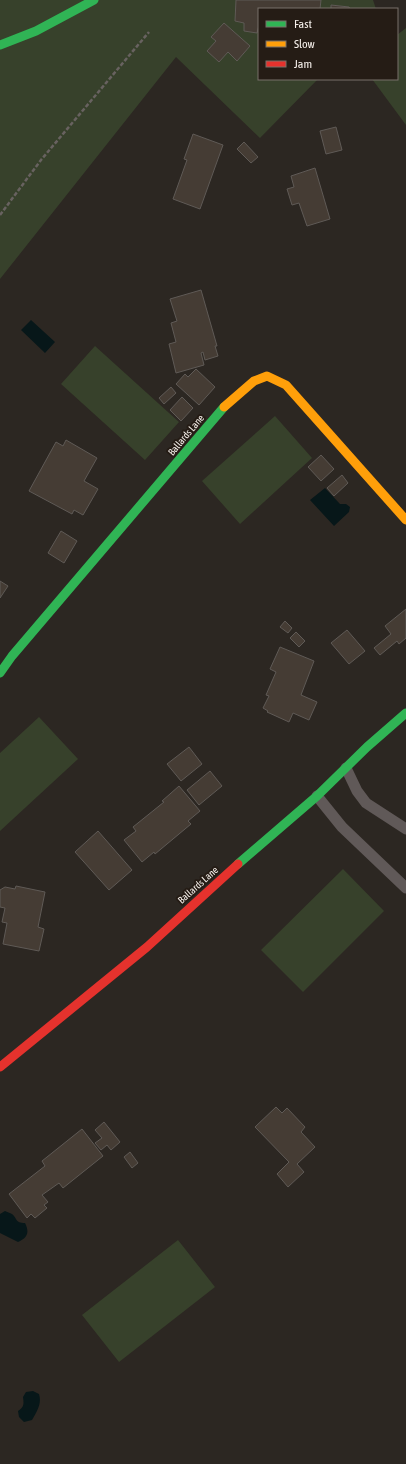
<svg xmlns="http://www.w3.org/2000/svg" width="406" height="1464" viewBox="0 0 406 1464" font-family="'Asap Condensed',sans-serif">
	<rect width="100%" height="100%" fill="#2c2722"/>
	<path fill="#37412b" d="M0,0H373L376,9H259V79H318L260,138L176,57L0,279Z
		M406,28V125L372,79H397V35Z
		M95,346L179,422L145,460L61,384Z
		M275,416L312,458L240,524L202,481Z
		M39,717L78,759L0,831V753Z
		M343,869L384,911L303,992L261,950Z
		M178,1240L215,1287L119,1362L82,1315Z"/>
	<path fill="#071719" d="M31,320L55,342L45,353L21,330Z
		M325,488L340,504H346L350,507L349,512L334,526L310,500Z
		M5,1211C7,1212 10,1213 12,1214C17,1218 15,1223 25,1223C30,1233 27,1238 18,1242L0,1233V1214Z
		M33,1391L39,1394C42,1404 37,1411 32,1420L24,1422L19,1417L18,1411C24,1407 24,1404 23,1397L26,1392Z"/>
	<path fill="#453c34" stroke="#5f5a56" d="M236,0H321L320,9H259V25L257,33L244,31V23L235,21Z
		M331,5L349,7L350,9H331Z
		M224,23L250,46L237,61L228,52L219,62L207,51L216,41L211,37Z
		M336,127L342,150L326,154L320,131Z
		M193,134L223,145L200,209L173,199L187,160L184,159Z
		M244,142L258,157L251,163L237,149Z
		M315,168L330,219L307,226L299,203L292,205L287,189L294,187L291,176Z
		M201,290L217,346H215L218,356L205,360L203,352L201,353L204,365L176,373L169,344L176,342L171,323L177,321L170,299Z
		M196,369L215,387L199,405L176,384L185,374L188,377Z
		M171,387L176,393L164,404L159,398Z
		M182,397L193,408L181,421L170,410Z
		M66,440L97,458L84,481L98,489L83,515L74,510L72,514L29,491L56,442L63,446Z
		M321,455L334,469L321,481L308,467Z
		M342,475L348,483L334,496L327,488Z
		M61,531L77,541L64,563L48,553Z
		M0,581L8,586L0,598Z
		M406,609V638L399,644L397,641L380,655L374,648L391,634L385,626Z
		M285,621L292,628L288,633L280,627Z
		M347,630L365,651L349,664L331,643Z
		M296,632L305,641L299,647L290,638Z
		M280,647L314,661L301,695L317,702L309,720L293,713L289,722L267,712L268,711L263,708L269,696L266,695L276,672L270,669Z
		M189,747L202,764L181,781L167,764Z
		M210,771L222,786L199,805L187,790Z
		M179,786L200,811L188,821L191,824L155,854L154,852L142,862L124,840L136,831L133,827L164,802L162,801Z
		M98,831L132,870L109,890L75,852Z
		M16,886L45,892L38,927L44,929L39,951L3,944L7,923L2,922L5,908L0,907V890L5,887L15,889Z
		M276,1107L282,1113L287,1108L305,1127L301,1132L315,1147L297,1164L304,1172L288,1187L277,1174L289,1162L255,1127Z
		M104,1122L120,1142L111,1150L107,1145L101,1150L95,1143L102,1138L95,1130Z
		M82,1129L103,1156L63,1188L59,1183L42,1195L48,1202L44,1205L47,1208L35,1218L31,1214L27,1218L9,1194L45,1166L42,1161Z
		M130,1152L138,1163L132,1168L124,1157Z"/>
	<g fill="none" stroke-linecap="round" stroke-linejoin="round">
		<path stroke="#686260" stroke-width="2.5" stroke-dasharray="4 2" stroke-linecap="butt" d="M0,215L41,160L149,32"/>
		<path stroke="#605958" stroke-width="11" d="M346,768L357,791L366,803L406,829
			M317,796L342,827L406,888"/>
		<path stroke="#30b455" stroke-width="9" d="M0,45L36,31L94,0
			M0,673L12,656L224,407
			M238,864L317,796L367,747L406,713"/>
		<path stroke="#ff9f0a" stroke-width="9" d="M224,407L254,381L267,376L286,385L406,520"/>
		<path stroke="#e5322d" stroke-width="9" d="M0,1067L147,947L238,864"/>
	</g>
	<g text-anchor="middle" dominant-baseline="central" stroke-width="4" stroke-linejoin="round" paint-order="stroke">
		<g font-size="10" fill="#f7f1ec" stroke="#251c15">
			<text transform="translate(186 435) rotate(-50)">Ballards Lane</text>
			<text transform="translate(198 885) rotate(-42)">Ballards Lane</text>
		</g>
	</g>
	<rect x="258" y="8" width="140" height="72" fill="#251c15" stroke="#79716b"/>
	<rect x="266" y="21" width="20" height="6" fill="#30b455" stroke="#79716b"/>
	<text x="294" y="28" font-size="12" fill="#f7f1ec">Fast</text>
	<rect x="266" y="41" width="20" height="6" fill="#ff9f0a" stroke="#79716b"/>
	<text x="294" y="48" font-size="12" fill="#f7f1ec">Slow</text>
	<rect x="266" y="61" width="20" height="6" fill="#e5322d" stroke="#79716b"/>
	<text x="294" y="68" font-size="12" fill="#f7f1ec">Jam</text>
</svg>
